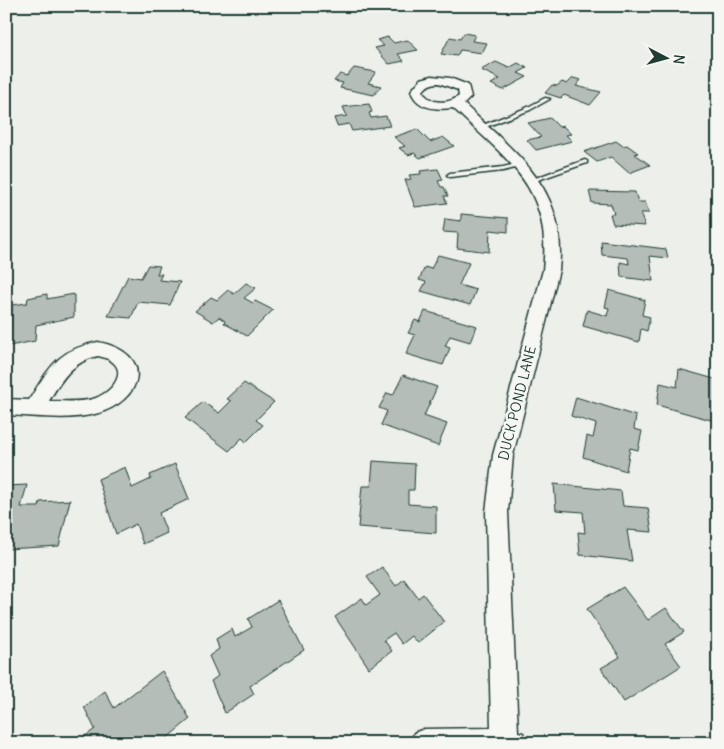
<svg xmlns="http://www.w3.org/2000/svg" width="724" height="749" viewBox="0 0 724 749" font-family="Delius,sans-serif">
	<rect width="100%" height="100%" fill="#edefea"/>
	<filter id="ink" filterUnits="userSpaceOnUse"><feTurbulence type="fractalNoise" baseFrequency=".02" numOctaves="2"/><feDisplacementMap in="SourceGraphic" scale="10" xChannelSelector="R" yChannelSelector="G"/><feConvolveMatrix kernelMatrix="1 2 1 2 8 2 1 2 1" color-interpolation-filters="sRGB"/></filter>
	<g filter="url(#ink)">
		<path fill="#b4bdb8" stroke="#1f3d34" d="M464,33L475,35L472,41L487,43L482,53L460,50L457,56L441,54L450,37L460,39Z
			M388,37L394,43L407,40L418,50L398,54L404,61L389,64L375,48L384,46L377,40Z
			M496,62L509,68L518,63L527,68L518,73L527,77L503,90L491,84L500,79L481,70Z
			M354,68L376,72L368,83L381,86L374,95L340,88L343,83L334,81L340,74L347,76Z
			M573,78L581,80L576,86L601,92L590,105L564,95L561,98L545,93L552,85L557,86L562,82L567,84Z
			M369,104L372,112L369,113L371,118L386,116L390,126L352,131L349,124L337,126L334,118L347,116L343,107Z
			M550,118L559,127L563,126L571,134L566,135L572,141L536,150L527,140L541,137L528,123Z
			M417,129L430,142L443,137L454,146L420,158L414,153L408,155L399,148L405,146L394,137Z
			M616,141L623,146L627,145L638,153L635,154L650,165L629,173L611,157L597,162L584,152Z
			M711,167L718,168V178L711,176Z
			M438,169L443,180L438,181L441,187H444L448,196H444L447,203L415,207L405,180L411,179L409,175L421,174L420,171Z
			M589,191L635,192L638,202H645L649,213H640L645,226L613,224L610,214H614L611,204L592,203Z
			M461,214L508,218V232L490,230L489,252L457,248L458,233L443,232L445,219L461,221Z
			M601,241L666,249L668,258L650,256L653,281L621,277L620,262L629,264L628,258L602,255Z
			M438,255L469,263L459,285L476,290L470,305L421,291L426,282L419,280L425,267L431,269Z
			M148,265L160,266L157,274H162L159,280L180,282L170,305L138,302L131,318L108,316L128,276L141,278Z
			M246,283L256,288L244,298L253,303L255,301L273,310L247,336L224,323L225,321L219,317L213,322L195,311L211,297L217,300L228,290L234,294Z
			M609,290L645,300L642,315L650,317L647,331L641,329L639,342L583,326L587,310L607,316L609,308L605,307Z
			M47,294V299L74,294V317L36,325L35,341L9,346L12,305L27,303L28,298Z
			M425,311L477,326L470,342L450,336L445,346L450,348L443,365L406,354L415,335L408,333L415,320L420,322Z
			M679,369L718,380V422L657,405L660,383L677,387Z
			M403,375L437,387L424,416L447,424L438,446L381,425L387,411L379,408L387,393L393,395Z
			M244,383L274,402L256,420L263,425L246,442L242,438L229,451L185,418L203,402L219,413L231,401L227,399Z
			M576,397L636,416L634,429L642,431L638,450L630,448L626,471L583,457L587,436L593,438L596,424L571,416Z
			M373,461L415,464L414,490H408V504L436,506V533L358,527L362,486H371Z
			M175,464L189,499L159,513L167,533L143,544L136,524L116,534L98,479L125,467L132,488L151,479L150,475Z
			M554,484L621,491L623,506L648,508L652,532L627,530L632,561L580,555L578,532L585,533L583,512L556,510Z
			M27,485L21,507H39L40,502L70,500L59,546L6,549V486Z
			M382,567L396,586L404,579L418,598L423,594L444,622L418,643L412,636L402,644L394,633L384,640L392,651L369,668L335,617L362,598L366,605L380,595L367,577Z
			M623,587L648,620L666,608L684,632L665,644L681,666L624,702L601,668L620,657L587,609Z
			M278,600L304,650L250,686L254,694L225,713L211,681L218,676L209,656L219,649L216,639L232,629L235,637L252,627L248,619Z
			M162,671L190,719L161,743H87L84,737L95,729L84,707L105,691L114,708Z"/>
		<g fill="none" stroke-linecap="round" stroke-linejoin="round">
			<defs>
				<path id="lane" d="M545,98L550,99L530,110L483,128L478,127L526,108Z
					M585,160L587,161V163L535,181H531L530,180Z
					M521,163L523,164V166L503,171L450,177L447,175L450,173L503,167Z"/>
				<path id="street" d="M432,76L450,78L468,85L471,97L464,104C517,155 568,188 559,270L513,455L508,512L518,732L523,733L526,743H411L414,733L424,729L491,728L486,512L493,455L543,270C553,188 506,159 453,108C436,110 417,109 411,91L421,79ZM439,83L458,90L459,96C449,104 429,105 423,91C427,85 432,83 439,83Z
					M98,342C156,353 144,401 95,414C67,421 35,416 6,415V399L29,400C50,367 57,350 98,342ZM98,356C130,362 120,388 96,398C82,403 63,401 49,401C61,380 73,361 98,356Z"/>
			</defs>
			<use href="#lane" stroke="#1f3d34" stroke-width="3"/>
			<use href="#street" stroke="#1f3d34" stroke-width="3"/>
			<use href="#lane" fill="#f6f6f2" fill-rule="evenodd"/>
			<use href="#street" fill="#f6f6f2" fill-rule="evenodd"/>
		</g>
	</g>
	<g text-anchor="middle" dominant-baseline="central" stroke-width="5" stroke-linejoin="round" paint-order="stroke">
		<g font-size="14" fill="#1f3d34" stroke="#f6f6f2">
			<text transform="translate(517 403) rotate(-76)">DUCK POND LANE</text>
		</g>
	</g>
	<rect width="724" height="749" fill="none" stroke="#f6f6f2" stroke-width="25"/>
	<rect x="12" y="12" width="699" height="724" fill="none" stroke="#1f3d34" stroke-width="2" filter="url(#ink)"/>
	<g transform="translate(666 58) rotate(96)" stroke="#f6f6f2" stroke-width="4" paint-order="stroke">
	<path d="M0-4L9 19L0 12L-9 19Z" fill="#1f3d34"/>
	<text y="-8" font-size="14" font-weight="bold" text-anchor="middle" fill="#1f3d34">N</text>
	</g>
</svg>
